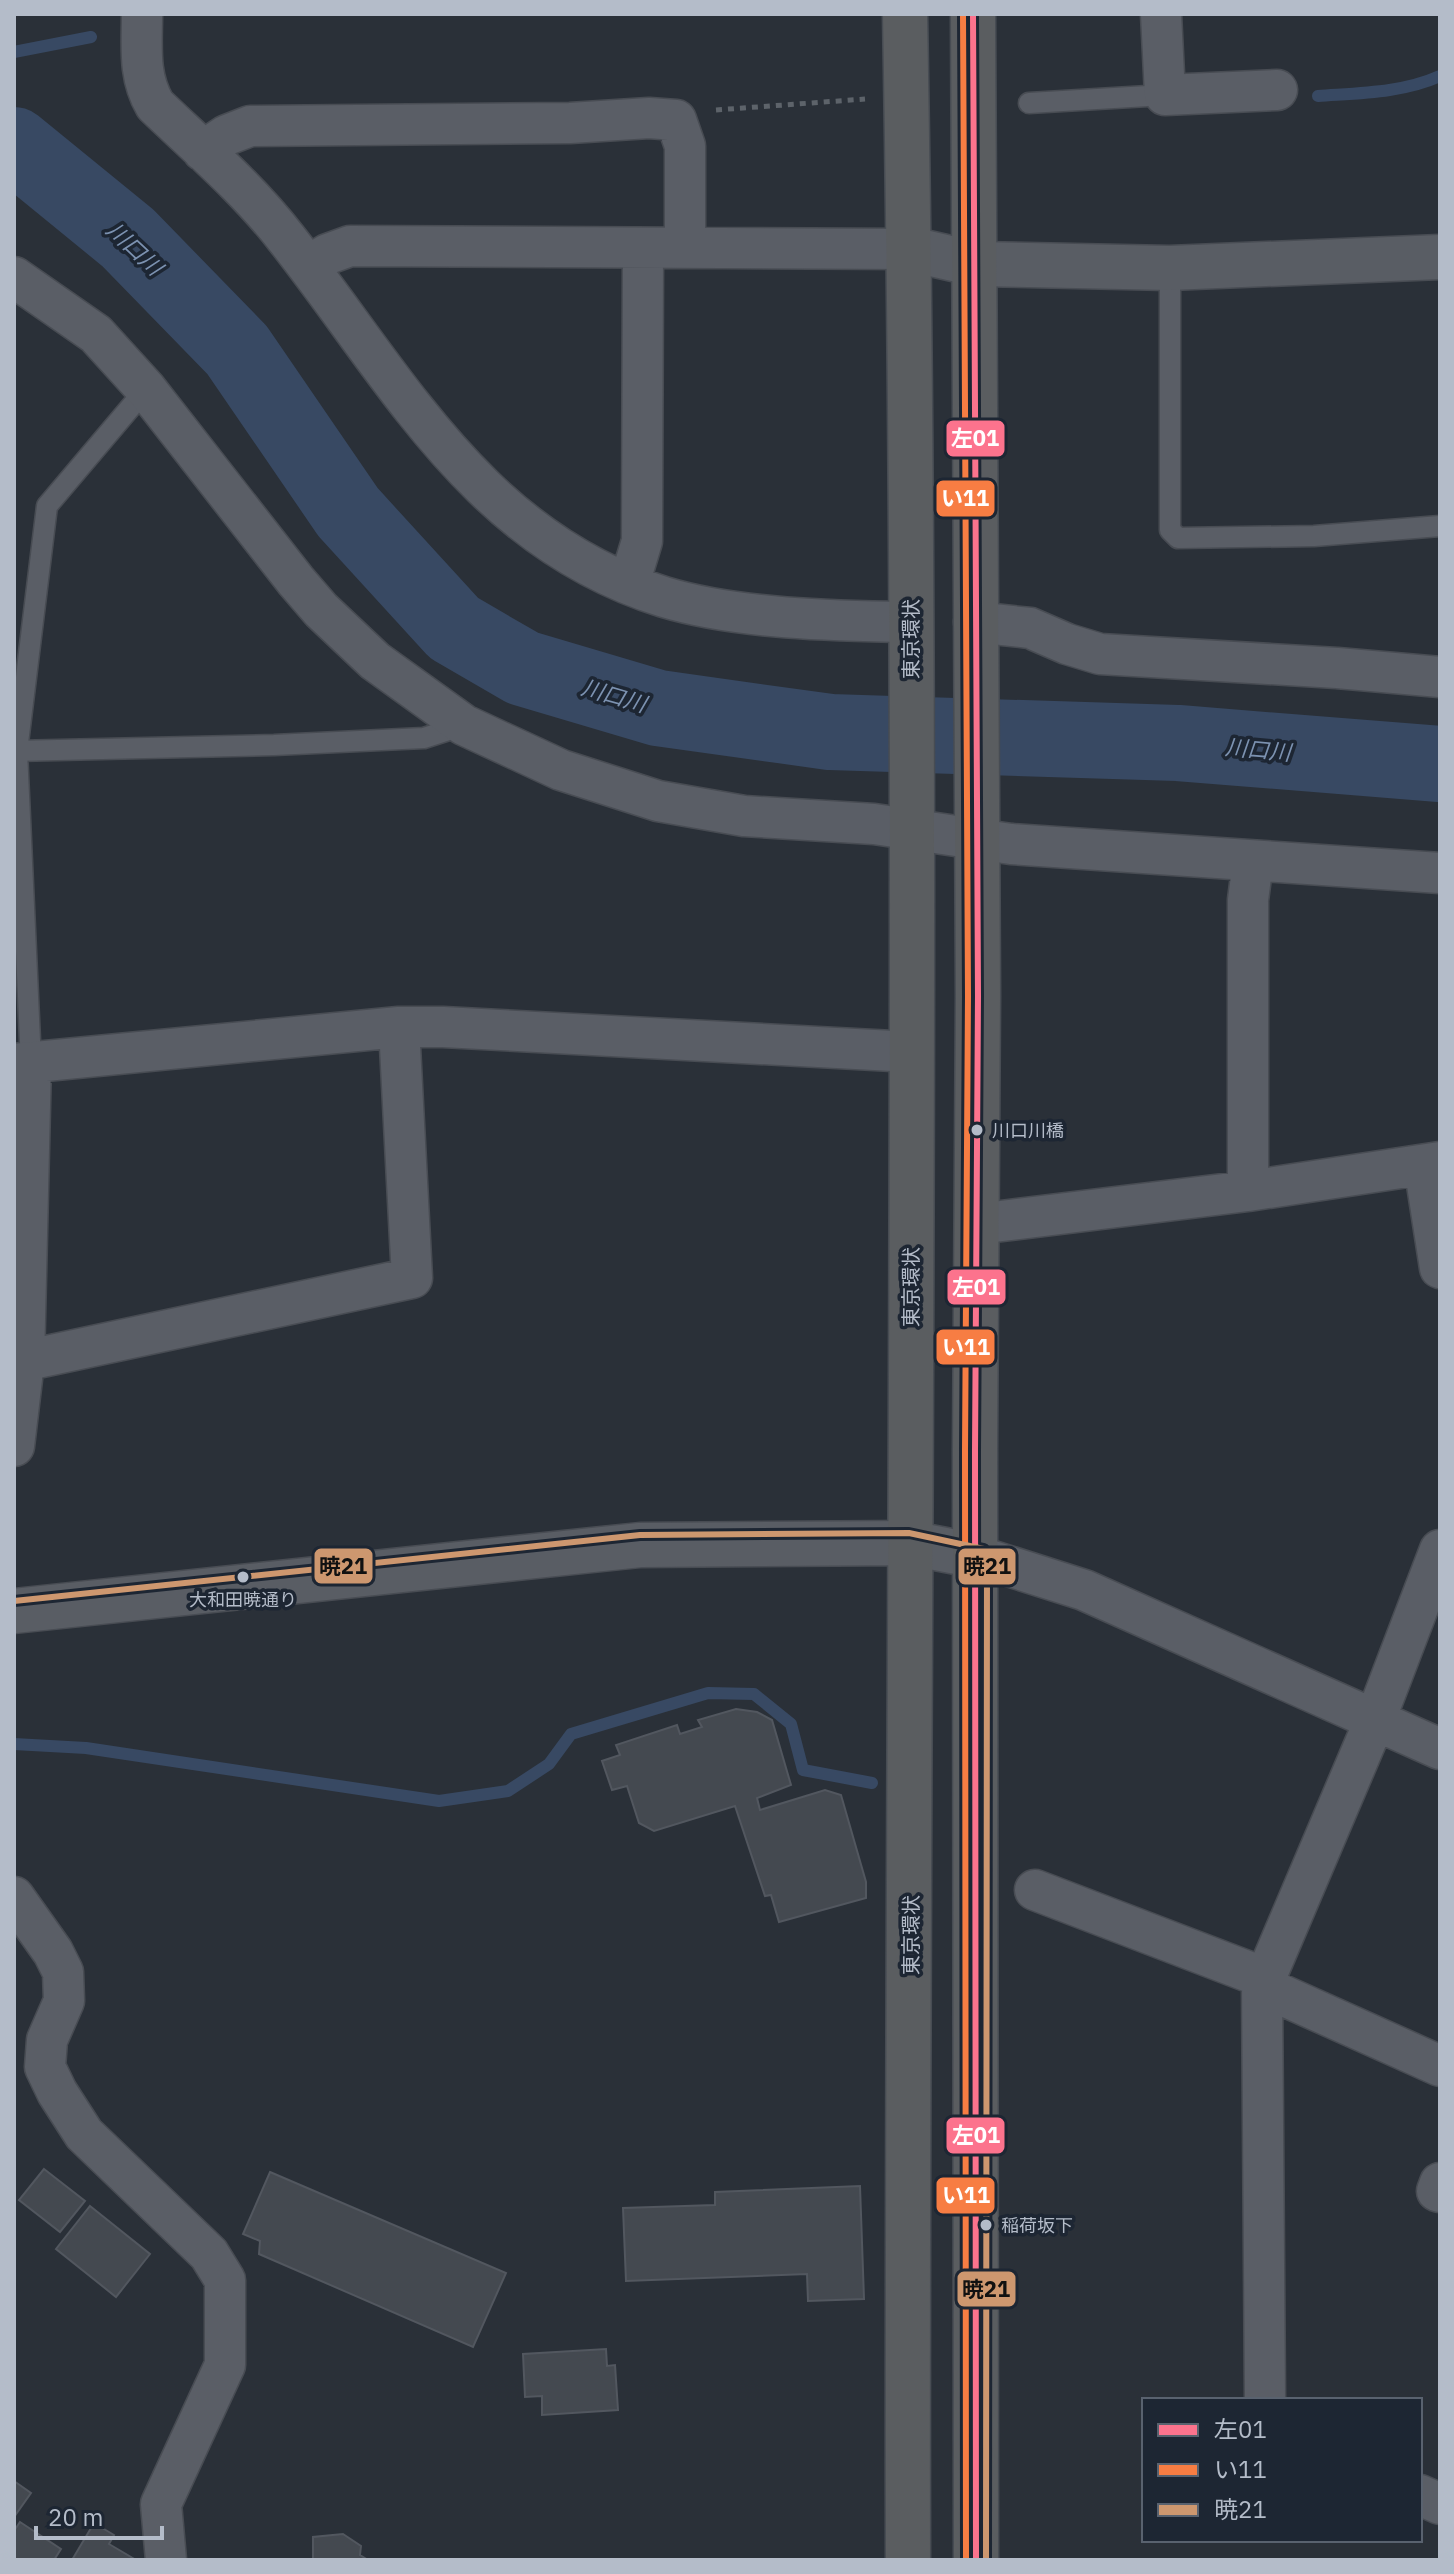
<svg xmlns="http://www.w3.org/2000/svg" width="1454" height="2574" viewBox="0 0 1454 2574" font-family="'IBM Plex Sans','Noto Sans JP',sans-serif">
	<rect width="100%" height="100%" fill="#2a3038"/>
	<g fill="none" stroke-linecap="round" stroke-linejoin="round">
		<path stroke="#384963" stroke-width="12" d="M14,52L91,37
			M1318,96C1359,93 1402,93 1440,76
			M14,1744L86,1748L439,1801L508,1791L549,1764L571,1734L708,1693L754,1694L791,1724L803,1770L872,1783"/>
		<path stroke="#384963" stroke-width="76" d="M14,145L128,238L237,350L348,512L454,628L523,668L658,708L830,732L1178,743L1440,764"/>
	</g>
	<path fill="#444950" stroke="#52575f" stroke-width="2" d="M736,1709L757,1712L772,1720L791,1785L757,1798L760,1810L825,1790L841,1795L866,1882V1898L779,1922L771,1895L765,1896L735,1806L654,1831L639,1823L627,1786L612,1790L602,1761L620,1755L616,1745L677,1725L680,1734L702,1727L698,1720Z
		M44,2169L85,2201L60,2232L19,2200Z
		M270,2172L506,2273L473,2347L259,2254L260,2241L243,2234Z
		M860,2186L864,2299L808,2301L807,2274L626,2281L623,2208L715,2205V2192Z
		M90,2206L150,2254L116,2297L56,2249Z
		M606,2349L607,2366L615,2365L618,2410L542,2415V2396L525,2397L523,2354Z
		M14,2481L31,2493L14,2517Z
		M20,2522L61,2549L54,2560H14V2531Z
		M94,2523L114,2535L109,2544L136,2560H72Z
		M343,2534L361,2546L360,2555L368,2560H313V2537Z"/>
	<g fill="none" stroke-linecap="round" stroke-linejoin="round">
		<defs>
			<path id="lane" d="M1029,103L1165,95
				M1170,268V530L1178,538L1314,536L1440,526
				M14,751L274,745L424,738L464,725
				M31,1063L17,751L47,506L146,389"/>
			<path id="street" d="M142,14C142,46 138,76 155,105C200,148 248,189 286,238C398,380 478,539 664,597C737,619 834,621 910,622
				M1161,14L1165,95L1277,90
				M203,151L227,135L250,126L570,123L649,118L676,120L685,146V248
				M308,266L328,254L350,246L910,249
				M14,277L96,334L146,389L296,581L321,610L375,661L464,725L561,770L658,801L744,816L874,824L1011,844L1440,873
				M629,584L642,541L643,249
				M974,622L1030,628L1067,644L1100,654L1337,668L1440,677
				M14,1064L399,1027H443L912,1052
				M1424,1165L1440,1268
				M1248,1191V900L1253,861
				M977,1224L1248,1191L1440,1162
				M14,1363L412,1278L399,1027
				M14,1446L24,1362L31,1063
				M977,1556L1084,1590L1440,1749
				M1035,1890L1265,1978
				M14,1897L53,1952L63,1972L64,2001L47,2040L45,2067L57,2092L84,2134L209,2254L225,2280V2365L161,2504L166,2560
				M1262,1986L1440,2066
				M1440,2183L1437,2191L1440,2192
				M1265,2400L1262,1986L1375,1720L1440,1550
				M1420,2495L1440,2504"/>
			<path id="secondary" d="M910,249L976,264L1170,268L1440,257
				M14,1611L640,1545L909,1543L977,1556"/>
			<path id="highway" d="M905,14C920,863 906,1711 908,2560
				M973,14L978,996L975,1451L976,2560"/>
		</defs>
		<use href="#lane" stroke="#484c53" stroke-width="23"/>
		<use href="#street" stroke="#484c53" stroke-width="43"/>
		<use href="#secondary" stroke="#484c53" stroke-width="47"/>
		<use href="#highway" stroke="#474c53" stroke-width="47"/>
		<path stroke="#5d636a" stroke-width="5" stroke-dasharray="6 6" stroke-linecap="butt" d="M716,110L865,99"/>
		<use href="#lane" stroke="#5a5e66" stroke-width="20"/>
		<use href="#street" stroke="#5a5e66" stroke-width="40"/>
		<use href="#secondary" stroke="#595d64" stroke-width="44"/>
		<use href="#highway" stroke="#5a5d60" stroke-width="44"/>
		<defs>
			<path id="bus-1" d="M973,14L978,996L975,1451L976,2560"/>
			<path id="bus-2" d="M963,14L968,996L965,1451L966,2560"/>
			<path id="bus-3" d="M14,1601L640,1535L909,1533L984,1549L987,1556L986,2560"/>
		</defs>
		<use href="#bus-1" stroke="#1d2633" stroke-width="12"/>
		<use href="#bus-2" stroke="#1d2633" stroke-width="12"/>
		<use href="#bus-3" stroke="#1d2633" stroke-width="12"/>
		<use href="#bus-1" stroke="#fc738d" stroke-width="6"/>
		<use href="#bus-2" stroke="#f77d43" stroke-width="6"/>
		<use href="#bus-3" stroke="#cd976f" stroke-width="6"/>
	</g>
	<g fill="#b4bcc9" stroke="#1d2633" stroke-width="3">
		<circle cx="977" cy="1130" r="7"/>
		<circle cx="243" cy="1577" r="7"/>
		<circle cx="986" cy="2225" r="7"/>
	</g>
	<g text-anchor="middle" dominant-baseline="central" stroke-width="7" stroke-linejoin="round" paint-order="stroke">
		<g font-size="18" fill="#b4bcc9" stroke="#1d2633" text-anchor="start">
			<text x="992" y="1130">川口川橋</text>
			<text x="243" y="1599" text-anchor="middle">大和田暁通り</text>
			<text x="1001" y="2225">稲荷坂下</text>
		</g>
		<g font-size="20" fill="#b4bcc9" stroke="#1d2633">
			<text transform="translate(910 639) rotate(-90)">東京環状</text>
			<text transform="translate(910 1287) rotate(-90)">東京環状</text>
			<text transform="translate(910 1935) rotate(-90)">東京環状</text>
		</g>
		<g font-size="22" font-style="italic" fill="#7c92b1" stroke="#1d2633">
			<text transform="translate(135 248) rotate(43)">川口川</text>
			<text transform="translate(614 695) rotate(16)">川口川</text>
			<text transform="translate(1258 749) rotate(5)">川口川</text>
		</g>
	</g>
	<g stroke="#1d2633" stroke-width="3">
		<rect x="945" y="419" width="61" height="39" rx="8" fill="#fc738d"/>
		<rect x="935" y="479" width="61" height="39" rx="8" fill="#f77d43"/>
		<rect x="946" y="1268" width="61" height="38" rx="8" fill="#fc738d"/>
		<rect x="935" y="1328" width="61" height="38" rx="8" fill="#f77d43"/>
		<rect x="313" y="1547" width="61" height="38" rx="8" fill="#cd976f"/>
		<rect x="957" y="1547" width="60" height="39" rx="8" fill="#cd976f"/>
		<rect x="945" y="2116" width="61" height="39" rx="8" fill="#fc738d"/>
		<rect x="935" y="2176" width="61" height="39" rx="8" fill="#f77d43"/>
		<rect x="956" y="2270" width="61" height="38" rx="8" fill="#cd976f"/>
	</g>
	<g font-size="22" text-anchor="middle" font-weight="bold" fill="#fff">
		<text x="975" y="446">左01</text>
		<text x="965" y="506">い11</text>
		<text x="976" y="1295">左01</text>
		<text x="966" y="1355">い11</text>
		<text x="976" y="2143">左01</text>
		<text x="966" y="2203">い11</text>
	</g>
	<g font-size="22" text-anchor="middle" font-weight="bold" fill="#111">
		<text x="343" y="1574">暁21</text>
		<text x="987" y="1574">暁21</text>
		<text x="986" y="2297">暁21</text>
	</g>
	<rect width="1454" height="2574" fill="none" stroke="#b4bcc9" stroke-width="32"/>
	<rect x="1142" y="2398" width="280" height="144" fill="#1d2633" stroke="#59626f" stroke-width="2"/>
	<rect x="1158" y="2424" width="40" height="12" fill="#fc738d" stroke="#59626f" stroke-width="2"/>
	<text x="1214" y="2438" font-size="24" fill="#b4bcc9">左01</text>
	<rect x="1158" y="2464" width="40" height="12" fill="#f77d43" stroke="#59626f" stroke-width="2"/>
	<text x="1214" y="2478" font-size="24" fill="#b4bcc9">い11</text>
	<rect x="1158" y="2504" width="40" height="12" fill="#cd976f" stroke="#59626f" stroke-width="2"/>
	<text x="1214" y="2518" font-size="24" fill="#b4bcc9">暁21</text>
	<path d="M36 2526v12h126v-12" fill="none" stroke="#b4bcc9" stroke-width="4"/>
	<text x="48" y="2526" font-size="24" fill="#b4bcc9" stroke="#1d2633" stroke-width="6" paint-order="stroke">20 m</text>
</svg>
